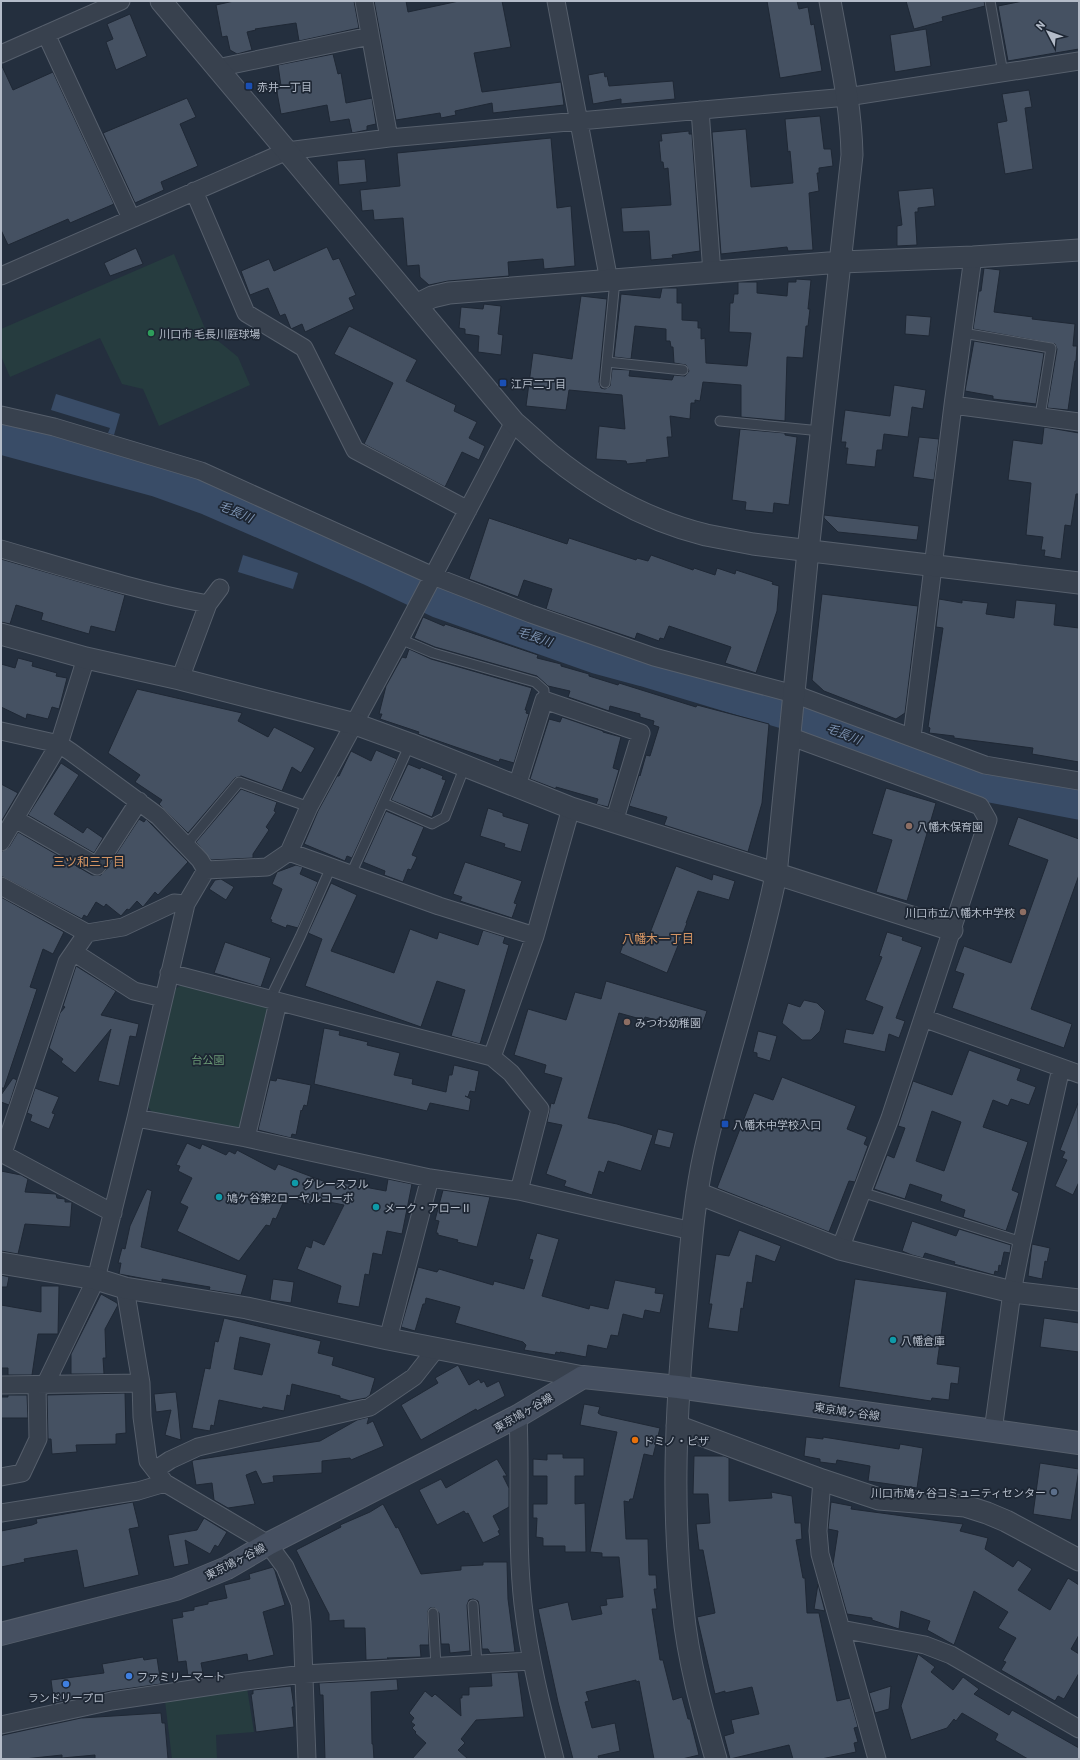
<svg xmlns="http://www.w3.org/2000/svg" width="1080" height="1760" viewBox="0 0 1080 1760" font-family="Barlow,'Noto Sans JP',sans-serif">
	<rect width="100%" height="100%" fill="#242f3e"/>
	<path fill="#263c3f" d="M174,254L206,331L238,357L250,385L159,426L143,389L122,384L100,338L10,377L1,356V329Z
		M183,984L265,1006L269,1010L243,1127L238,1129L153,1113L148,1107L175,989Z
		M247,1688L254,1732L216,1735L217,1759H172L165,1701Z"/>
	<path fill="#394c67" d="M56,394L120,414L114,435L108,433L110,428L51,410Z
		M243,555L298,573L293,589L238,572Z"/>
	<g fill="none" stroke-linecap="round" stroke-linejoin="round">
		<path stroke="#394c67" stroke-width="33" d="M1,438L156,480L209,499L370,569L440,602L596,657L644,670L817,722L959,780L1079,803"/>
	</g>
	<path fill="#455162" stroke="#1f2835" fill-rule="evenodd" d="M234,1H354L359,28L299,41L296,23L255,29L256,30L247,32L252,50L237,54L230,50L227,36L222,37L216,5Z
		M374,1H406L408,12L459,1H502L511,47L474,53L482,92L561,82L564,105L493,113L492,103L455,111L456,115L441,118L440,113L396,120Z
		M767,1H797L799,9L808,7L811,25L814,24L822,71L780,78Z
		M906,1H984L985,6L942,17L943,21L914,29Z
		M1023,1H1079V49L1008,61L998,6Z
		M130,14L147,56L116,70L106,42L113,39L107,24Z
		M926,29L931,66L895,72L890,35Z
		M333,54L338,74L341,73L346,103L372,98L376,124L367,126V130L352,133L349,119L330,122L327,105L281,114L276,87L281,86L278,65Z
		M1,64L13,90L53,72L114,204L70,223L68,219L8,245L1,230Z
		M604,72L605,77L607,76L609,86L673,81L675,99L621,104V99L593,104L588,75Z
		M1029,90L1032,107L1025,108L1033,169L1005,174L997,123L1007,121L1002,94Z
		M187,98L196,117L180,124L198,166L161,182L164,190L135,203L103,133Z
		M820,116L824,149H831L833,166L819,168V173H817L819,191L809,193L813,250L788,251L787,247L721,254L712,132L746,129L751,187L793,183L790,151L788,152L785,119Z
		M689,131V134H692L700,251L672,255L673,258L651,260L649,231L623,232L621,208L671,205L668,168L664,169L663,162H661L659,141H662L661,134Z
		M551,138L557,208L571,206L575,266L544,269L543,259L508,262L509,276L448,281L429,285L420,277L419,265L407,266L403,218L374,220L373,210L362,211L360,190L400,186L397,153Z
		M365,159L367,182L339,185L337,161Z
		M933,188L935,206L918,208V212H915L917,245L897,246V226L902,225L898,191Z
		M327,247L333,260L339,258L356,295L349,298L354,309L305,332L302,324L291,329L285,314L280,316L268,288L250,295L241,271L269,259L274,271Z
		M136,248L143,264L110,276L104,263Z
		M984,268L1000,270L994,312L1033,317L1032,319L1075,324L1073,346H1077L1076,361H1075L1068,410L1047,408L1057,349L1055,344L973,329L979,291H981Z
		M796,279L811,280L808,309H810L808,326H806L803,358L787,357L785,421L741,417V385L703,382L700,401L695,400V403H691L690,419L670,416L672,437H667L669,457L646,460L647,462L627,464L626,461L596,459L599,426L625,429L622,395L569,390L566,410L526,406L533,353L572,359L581,296L607,299L599,382L601,388L605,389L610,386L612,369L630,370L629,376L672,380L674,375L685,376L689,371L686,365L674,363L673,347H671L670,341H666V329L635,326L631,359L614,357L621,294L660,298L662,288H677V303H682V320L698,321V328H701V339L705,338L706,363L747,366L751,333L729,332L730,303H733L734,294H738V282H757V293L787,296L788,282H796Z
		M484,304L501,306L498,334L503,335L501,355L478,352L479,336L465,334V329L459,328L461,307L483,309Z
		M906,315L931,317L929,336L905,334Z
		M349,326L417,360L406,381L456,405L454,411L477,422L469,438L485,446L479,460L462,452L445,487L364,444L393,383L334,354Z
		M974,341L1044,353L1036,404L993,399V396L965,391Z
		M894,385L926,390L923,409L912,407L908,437L884,434L882,450H877L875,467L846,464L848,448H845L846,442H841L845,410L890,416Z
		M1044,427L1079,433V494H1076L1071,526L1065,525L1061,559L1044,556L1045,550H1041L1043,537L1026,535L1031,483L1008,480L1013,440L1042,444Z
		M740,429L785,433V435L797,437L789,505L774,503L773,513L745,510L746,502L732,500Z
		M919,437L939,439L934,480L913,477Z
		M824,515L919,526L917,540L838,532L824,518Z
		M489,518L567,544L569,538L636,560L637,558L648,561L651,555L693,570L694,568L715,575L717,568L735,574L736,570L773,582L772,584L779,586L777,611L756,673L725,663L731,647L669,626L664,639L660,638L659,641L637,633L635,639L546,609L552,589L524,580L518,597L469,579Z
		M1,559L125,595L115,632L91,626L89,634L41,620L43,613L16,605L10,624L1,622Z
		M822,594L918,606L905,713L896,719L824,691L812,680Z
		M939,599L962,603V600L988,603L986,614L1014,618L1016,600L1056,604L1054,625L1079,628V762L1032,754L1033,748L954,738V736L929,733L930,728L928,727L943,628L936,627Z
		M423,617L444,626L445,624L538,655L537,658L561,664V666L589,674V676L618,685L619,683L696,707L697,705L769,724L762,803L748,852L664,825L667,817L629,806L639,775L640,776L646,755L650,756L659,727L653,725L654,721L640,717V714L610,706L609,711L568,697L570,691L548,686L537,676L435,647L414,638Z
		M409,649L431,659L532,688L525,710H527L526,713L529,714L514,763L500,759L499,762L418,734L419,732L380,719L382,714H379L386,686L402,657L406,658Z
		M18,658L33,662L32,666L57,673L56,676L67,678L59,709L52,707L48,719L27,714L26,719L1,707V664L15,668Z
		M137,689L242,713L238,721L268,737L274,727L315,748L301,773L292,767L282,791L241,776L235,778L188,833L159,804L162,800L135,782L140,775L108,753Z
		M562,717L603,731V732L621,737L613,768L619,770L608,807L596,804L598,799L556,787V789L530,779L549,719L560,722Z
		M376,750L397,759L352,858L347,856L345,861L304,844L318,811L337,776H339L351,751L371,761Z
		M61,763L79,775L54,814L83,833L87,827L103,838L94,853L28,815Z
		M408,764L420,769L421,767L443,776L442,779L446,780L432,817L391,800Z
		M1,784L18,793L1,822Z
		M886,788L936,803L907,901L876,892L892,840L872,834Z
		M241,789L277,802L274,811L276,812L266,827L269,830L253,854V858L211,860L196,842Z
		M488,808L503,813V816L529,824L521,852L504,847L505,844L480,836Z
		M386,811L424,827L412,855L417,857L411,870L408,869L403,882L384,875L385,871L363,862Z
		M1018,817L1079,839V875L1031,1009L1072,1024L1064,1048L952,1008L964,974L955,971L964,946L1011,963L1048,860L1008,845Z
		M139,819L144,822L146,819L151,824L188,862L158,895L155,892L143,907L137,901L129,910L127,909L121,916L106,904L104,907L96,902L87,917L84,915L82,919L1,876V852L9,847L18,832L92,875H101L105,871Z
		M465,862L522,881L514,903L517,904L512,918L460,901L462,897L453,894Z
		M296,865L303,867L300,874L318,882L298,928L287,925L286,928L271,922L272,920L270,919L282,889L272,884L277,872Z
		M676,866L712,880L713,874L735,881L729,900L698,891L686,923H687L667,973L620,953L628,931L648,938Z
		M221,879L234,887L226,900L209,889L215,880Z
		M331,883L357,895L331,951L394,973L410,929L437,939L439,932L478,945L483,930L505,937L503,943L509,945L480,1044L451,1036L465,990L437,981L421,1027L305,986L322,939L308,933Z
		M1,897L64,932L53,954L43,949L30,987L37,989L4,1088H1Z
		M887,932L903,937L902,940L922,947L896,1018L905,1021L899,1038L889,1034L885,1052L843,1043L846,1029L873,1034L883,1007L865,1000L882,957L879,956Z
		M225,942L271,958L261,987L214,973Z
		M76,966L116,991L101,1015L139,1024L136,1037L130,1036L119,1086L98,1081L111,1029L75,1073L61,1062L63,1059L49,1048L60,1013L65,1007L63,1006Z
		M606,981L707,1011L702,1026L676,1019L675,1025L645,1017L644,1020L619,1013L588,1118L617,1124L653,1135L641,1171L608,1161L604,1173L599,1171L592,1195L564,1186L566,1181L546,1174L562,1125L547,1122L551,1103L554,1104L562,1078L544,1073L546,1065L514,1055L528,1009L566,1020L575,992L601,999Z
		M804,1000L817,1003L825,1011L820,1031L811,1040H802L782,1023L788,1003L800,1007Z
		M324,1028L340,1031L339,1035L368,1042L367,1045L400,1053L394,1075L413,1079L412,1084L446,1092L449,1075H452L454,1065L479,1071L475,1092L470,1091L468,1097L465,1096L471,1099L469,1111L430,1103L427,1111L314,1084Z
		M758,1031L777,1036L770,1061L757,1057V1053L753,1052Z
		M969,1050L1021,1069L1017,1080L1036,1087L1029,1105L1011,1099L1008,1106L993,1100L983,1127L1028,1142L1012,1190L1019,1193L1006,1231L963,1217L965,1210L940,1201L942,1195L910,1184L905,1199L874,1189L887,1155L894,1158L905,1128L898,1126L913,1081L952,1095ZM932,1111L961,1122L944,1171L916,1161Z
		M782,1077L856,1106L847,1129L867,1137L864,1144L868,1146L855,1182L849,1181L829,1232L717,1188L754,1093L773,1100Z
		M13,1078L17,1080L9,1105L1,1102V1095Z
		M277,1078L311,1085L307,1106L304,1105L302,1111L301,1110L296,1135L292,1134L291,1138L258,1130L270,1080L276,1081Z
		M35,1088L59,1097L52,1113L55,1114L49,1129L30,1121L32,1115L27,1113Z
		M1078,1103L1079,1182L1073,1195L1055,1186L1067,1160L1062,1158L1065,1152L1060,1150Z
		M658,1129L674,1133L670,1148L654,1144Z
		M187,1143L200,1149L202,1144L226,1155L229,1151L235,1154L237,1150L275,1170L278,1164L331,1184L332,1181L386,1191L388,1179L412,1184L402,1234L387,1231L382,1255L373,1253L369,1275L365,1274L359,1307L337,1303L341,1286L297,1269L306,1246L311,1248L313,1240L324,1245L344,1205L314,1199L312,1205L286,1196L276,1219L273,1218L270,1226L266,1225L239,1261L177,1231L188,1207L180,1203L192,1178L178,1171L180,1166L176,1165Z
		M1,1171L21,1175L28,1179L25,1192L56,1194L57,1198L65,1199V1202H72L70,1227L25,1224L18,1254L1,1251Z
		M147,1189L152,1191L141,1247L247,1275L241,1295L209,1290L210,1287L162,1279V1282L119,1274L121,1263H118L122,1248L125,1249L130,1226Z
		M443,1190L490,1197L477,1247L457,1242L458,1240L438,1235V1233H436L439,1221L435,1220Z
		M912,1221L956,1236L959,1229L1011,1245L1010,1253L1004,1252L1001,1266L999,1265L998,1272L995,1271L994,1275L954,1264L955,1262L925,1253L923,1258L912,1255L902,1251Z
		M739,1230L781,1246L775,1262L756,1255L752,1283L747,1282L743,1309L741,1308L738,1332L708,1328L712,1304H709L716,1254L729,1256Z
		M537,1233L559,1239L542,1296L589,1309L590,1305L608,1309L615,1280L656,1288L655,1293L664,1294L660,1313L645,1310L643,1319L623,1314L618,1336L611,1335L607,1349L588,1345L586,1357L560,1352V1353L556,1352L555,1355L524,1350L526,1345L523,1342L455,1323L460,1307L426,1298L425,1304H423L415,1331L401,1327L418,1267L437,1272L439,1269L493,1285L494,1281L524,1289L533,1260L529,1259Z
		M1032,1244L1050,1248L1047,1262L1045,1261L1042,1279L1028,1276Z
		M1,1275L9,1277L7,1287H1Z
		M273,1279L294,1282L291,1303L270,1300Z
		M855,1279L947,1292L937,1364L960,1367L958,1384L951,1383L949,1400L932,1398L931,1401L839,1387Z
		M41,1286H59L58,1334H38L32,1375H8V1368H1V1305L41,1312Z
		M101,1294L117,1303L118,1305L105,1329L106,1358H103L104,1374H71V1354Z
		M224,1318L321,1341L318,1353L334,1357L332,1365L375,1378L370,1395L366,1398L350,1401L340,1398V1396L292,1384L290,1396L287,1395L284,1411L263,1407L262,1409L219,1400L214,1426L211,1425L210,1431L192,1428L205,1368L210,1369L215,1341L218,1342ZM240,1337L270,1344L262,1375L234,1369Z
		M1044,1318L1079,1323V1352L1040,1347Z
		M458,1365L469,1385L479,1379L481,1383L484,1381L487,1387L499,1381L505,1396L477,1411L476,1409L421,1440L401,1405L438,1383L435,1378Z
		M176,1392L178,1409L181,1440L165,1435L171,1410L156,1412L154,1394Z
		M125,1393L126,1433L116,1434V1444L76,1445L77,1452L52,1454L51,1439H48L47,1395Z
		M8,1395H27L28,1418H1V1397H8Z
		M584,1404L600,1407L598,1413L601,1415L660,1428L653,1456L644,1454L633,1499H630L629,1502L624,1501L626,1539H648L649,1575H656L657,1589H654L657,1609H652L660,1660H663L673,1700L682,1697L688,1719H690L699,1755L682,1759H654L639,1681L636,1682V1680L586,1692L589,1701L585,1702L592,1728L615,1723L620,1751L598,1756L599,1759H573L558,1702L538,1609L568,1602L572,1620L602,1614L600,1606L607,1605L606,1599L623,1597L619,1557H602V1553L590,1552L617,1432L580,1425Z
		M369,1417L367,1424L373,1421L384,1446L351,1460L350,1458L322,1461V1473L273,1476L274,1482L262,1484L256,1471L246,1475L255,1504L228,1508L214,1500L212,1483L196,1485L192,1461L194,1460L320,1441L357,1420Z
		M806,1437L823,1439V1437L899,1449L900,1444L923,1448L917,1488L868,1481L870,1466L837,1460L836,1464L820,1462V1459L804,1456Z
		M547,1454H563V1458H584V1476H575V1504L585,1503L586,1552H565V1546H543V1538L536,1537L537,1518H533V1504H547V1476H533V1459L547,1460Z
		M694,1456H724L729,1458V1501L772,1498L771,1492L792,1496L795,1523H801L802,1539L796,1540L803,1578H805L807,1613H819L837,1701L850,1698L858,1727L854,1728L858,1742L854,1743L856,1752L821,1759H793L789,1745L730,1759L724,1736L734,1733L731,1720L759,1714L752,1687L725,1693V1691L715,1694L697,1617L715,1613L703,1550H699L696,1524L710,1523L708,1494H693Z
		M497,1459L507,1476H503L509,1488V1507L493,1516L500,1530L498,1531L500,1535L483,1543L468,1513L466,1514L464,1511L437,1525L419,1490L441,1479L446,1488Z
		M1040,1463L1079,1469L1071,1520L1033,1514Z
		M133,1502L139,1527L129,1529L139,1575L84,1588L77,1550L24,1559L25,1562L1,1567V1531L32,1525L37,1523L36,1519Z
		M831,1502L852,1506L851,1509L963,1524L960,1531L988,1538L985,1549L1013,1567L1018,1560L1032,1569L1018,1590L1050,1610L1068,1578L1079,1585V1635L1071,1649L1079,1654V1673L1064,1699L1058,1696L1055,1701L1001,1670L1006,1662L1003,1661L1016,1638L998,1628L1008,1612L974,1591L954,1645L927,1630L930,1621L901,1611L899,1629L872,1620V1618L847,1614L833,1564L838,1531L828,1529Z
		M383,1504L396,1528L398,1527L421,1574L461,1570V1566L483,1565V1562H507L508,1599L515,1652L490,1653L488,1649H482L479,1605L478,1601L473,1599L469,1600L467,1605L470,1651L450,1653L449,1644H441L439,1613L435,1608H430L428,1611L429,1645H420L421,1657L387,1658L389,1659L366,1660L365,1628H344V1620L329,1621V1614L296,1550L341,1527L340,1525L370,1512Z
		M204,1518L227,1532L218,1547L215,1545L210,1554L185,1540L189,1564L174,1567L168,1535L197,1530Z
		M273,1567L275,1571L285,1605L263,1612L274,1655L248,1661L247,1654L201,1663L203,1673L188,1677L186,1661L178,1662L172,1619L183,1617L182,1612L194,1610V1607L208,1604V1602L227,1598L224,1585L250,1579L249,1574Z
		M818,1584L825,1611L814,1609Z
		M918,1654L935,1667L931,1672L953,1690L963,1677L979,1689L974,1694L1009,1715L1012,1710L1079,1748V1759H1028L995,1740L998,1734L962,1713L956,1721L954,1719L947,1728L911,1740L901,1706Z
		M143,1657L144,1660L157,1658L161,1684L111,1691L54,1703L51,1680L104,1673L102,1664Z
		M518,1672L524,1717L476,1720L461,1739L465,1743L458,1750L468,1759H412L426,1743L415,1733L416,1732L412,1728L415,1725L411,1722L414,1718L409,1713L425,1691L432,1697L435,1694L461,1716L460,1698H462V1695H469V1687L492,1686L491,1673Z
		M397,1679L398,1690L371,1692L372,1744H373L374,1759H325L323,1695H320L319,1683Z
		M291,1686L294,1707H292L294,1727L256,1732L251,1694H253V1690Z
		M891,1686L889,1709L875,1713L869,1693Z
		M161,1713L162,1723H165L168,1759H95V1755L62,1758V1755L24,1759H1V1736L3,1735L81,1718Z"/>
	<g fill="none" stroke-linecap="round" stroke-linejoin="round">
		<defs>
			<path id="service" d="M990,1L1003,73
				M963,333L1051,348L1040,416
				M607,362L683,370
				M605,383L615,280
				M720,421L821,431
				M400,639L433,653L535,682L544,690V700
				M384,803L432,824L445,817L465,766
				M186,845L239,782L309,807
				M351,874L410,744
				M270,999L300,937L331,867
				M861,1192L1022,1242
				M473,1605L477,1664
				M433,1613L436,1666"/>
			<path id="minor" d="M364,1L389,138
				M556,1L609,281
				M46,34L131,218
				M1,54L121,1
				M217,68L370,36
				M700,110L712,273
				M194,191L246,313L304,348L355,450L468,510
				M1,276L287,151L389,138L847,97L1079,61
				M953,405L1079,422
				M1,415L54,427L201,471L433,576L531,614L654,657L794,694L985,765L1079,781
				M1,549C70,569 138,591 208,604
				M180,679L208,604L220,588
				M1,731L59,744L71,752L158,816L200,860L206,870L267,867L289,852L439,906L535,936
				M789,736L980,806L988,820L890,1118L840,1249
				M912,737L953,405L973,257
				M517,786L544,700L641,733L614,822
				M15,819L97,866L139,801
				M1,842L59,744L86,658
				M289,852L309,807L400,639L514,422
				M1,886L87,933
				M75,953L134,991L163,998
				M169,973L492,1057L511,1073L540,1109L519,1191
				M923,1018L1079,1074
				M492,1057L535,936L571,808
				M136,1118L246,1138L430,1178L519,1191L692,1231
				M246,1138L278,1002
				M1,1153L113,1213
				M3,1153L67,962L87,933L123,927L174,903L186,904
				M125,1288L141,1383L142,1417L148,1461L165,1483L268,1544L285,1567L300,1603L302,1623L307,1759
				M388,1339L430,1178
				M1,1385L141,1383
				M45,1385L96,1279L136,1118L186,904L206,870
				M518,1416C521,1479 516,1542 523,1604C529,1657 542,1708 555,1759
				M993,1431L1012,1292L1022,1242L1061,1068
				M155,1470L170,1460L198,1447L370,1407L414,1377L436,1349
				M1,1477L22,1473L38,1439L37,1385
				M822,1480L818,1531L820,1554L877,1759
				M1,1513L138,1491L165,1483
				M841,1629L925,1645L951,1655L1079,1729
				M1,1725L112,1701L246,1681L304,1674L531,1661"/>
			<path id="tertiary" d="M161,1L514,422C526,432 538,444 550,454C595,491 649,521 706,535C721,538 738,541 753,544L1079,583
				M416,305L432,297L449,293L841,262L973,257L1079,250
				M1,634L86,658L180,679L355,724L410,744L571,808L952,930
				M697,1193L840,1249L1012,1292L1079,1300
				M1,1263L96,1279L125,1288L247,1308L388,1339L583,1377
				M677,1426L822,1480L879,1499L965,1506L987,1513L1006,1521L1079,1560
				M716,1759C702,1710 688,1660 683,1609C671,1510 676,1410 685,1312C690,1258 693,1203 705,1150C726,1058 757,968 776,875L808,551L852,155C851,103 839,52 830,1"/>
			<path id="secondary" d="M1,1634L176,1589L227,1568L268,1544L518,1416L583,1377L678,1387L1079,1443"/>
		</defs>
		<use href="#service" stroke="#565f6c" stroke-width="11"/>
		<use href="#minor" stroke="#565f6c" stroke-width="19"/>
		<use href="#tertiary" stroke="#565f6c" stroke-width="23"/>
		<use href="#secondary" stroke="#565f6c" stroke-width="24"/>
		<use href="#service" stroke="#38414e" stroke-width="9"/>
		<use href="#minor" stroke="#38414e" stroke-width="17"/>
		<use href="#tertiary" stroke="#38414e" stroke-width="21"/>
		<use href="#secondary" stroke="#465061" stroke-width="22"/>
	</g>
	<g fill="#1a4fb4" stroke="#1d2633" stroke-width="1.5">
		<rect x="245" y="82" width="8" height="8" rx="2"/>
		<rect x="499" y="379" width="8" height="8" rx="2"/>
		<rect x="721" y="1120" width="8" height="8" rx="2"/>
	</g>
	<circle fill="#2e9e5b" stroke="#1d2633" stroke-width="1.5" cx="151" cy="333" r="4"/>
	<g fill="#8d6e63" stroke="#1d2633" stroke-width="1.5">
		<circle cx="909" cy="826" r="4"/>
		<circle cx="1023" cy="912" r="4"/>
		<circle cx="627" cy="1022" r="4"/>
	</g>
	<g fill="#0f9aa8" stroke="#1d2633" stroke-width="1.5">
		<circle cx="295" cy="1183" r="4"/>
		<circle cx="219" cy="1197" r="4"/>
		<circle cx="376" cy="1207" r="4"/>
		<circle cx="893" cy="1340" r="4"/>
	</g>
	<circle fill="#e8710a" stroke="#1d2633" stroke-width="1.5" cx="635" cy="1440" r="4"/>
	<circle fill="#5c6f8a" stroke="#1d2633" stroke-width="1.5" cx="1054" cy="1492" r="4"/>
	<g fill="#3f7fe0" stroke="#1d2633" stroke-width="1.5">
		<circle cx="129" cy="1676" r="4"/>
		<circle cx="66" cy="1684" r="4"/>
	</g>
	<g text-anchor="middle" dominant-baseline="central" stroke-width="3.5" stroke-linejoin="round" paint-order="stroke">
		<g font-size="11" fill="#b4bcc9" stroke="#1d2633" text-anchor="start">
			<text x="257" y="86">赤井一丁目</text>
			<text x="159" y="333">川口市 毛長川庭球場</text>
			<text x="511" y="383">江戸二丁目</text>
			<text x="917" y="826">八幡木保育園</text>
			<text x="1015" y="912" text-anchor="end">川口市立八幡木中学校</text>
			<text x="635" y="1022">みつわ幼稚園</text>
			<text x="733" y="1124">八幡木中学校入口</text>
			<text x="303" y="1183">グレースフル</text>
			<text x="227" y="1197">鳩ケ谷第2ローヤルコーポ</text>
			<text x="384" y="1207">メーク・アローⅡ</text>
			<text x="901" y="1340">八幡倉庫</text>
			<text x="643" y="1440">ドミノ・ピザ</text>
			<text x="1046" y="1492" text-anchor="end">川口市鳩ヶ谷コミュニティセンター</text>
			<text x="137" y="1676">ファミリーマート</text>
			<text x="66" y="1697" text-anchor="middle">ランドリープロ</text>
		</g>
		<g font-size="11" fill="#6b9a76" stroke="#1d2633">
			<text x="208" y="1059">台公園</text>
		</g>
		<g font-size="11" fill="#b4bcc9" stroke="#1d2633">
			<text transform="translate(847 1411) rotate(8)">東京鳩ヶ谷線</text>
			<text transform="translate(523 1412) rotate(-30)">東京鳩ヶ谷線</text>
			<text transform="translate(235 1561) rotate(-27)">東京鳩ヶ谷線</text>
		</g>
		<g font-size="12" font-style="italic" fill="#7c92b1" stroke="#1d2633">
			<text transform="translate(236 511) rotate(23)">毛長川</text>
			<text transform="translate(535 636) rotate(19)">毛長川</text>
			<text transform="translate(844 733) rotate(22)">毛長川</text>
		</g>
		<g font-size="12" fill="#d59563" stroke="#1d2633">
			<text x="89" y="861">三ツ和三丁目</text>
			<text x="658" y="938">八幡木一丁目</text>
		</g>
	</g>
	<rect width="1080" height="1760" fill="none" stroke="#b4bcc9" stroke-width="4"/>
	<g transform="translate(1048 32) rotate(311)" stroke="#1d2633" stroke-width="3" paint-order="stroke">
	<path d="M0-3L7 15L0 10L-7 15Z" fill="#b4bcc9"/>
	<text y="-6" font-size="11" font-weight="bold" text-anchor="middle" fill="#b4bcc9">N</text>
	</g>
</svg>
